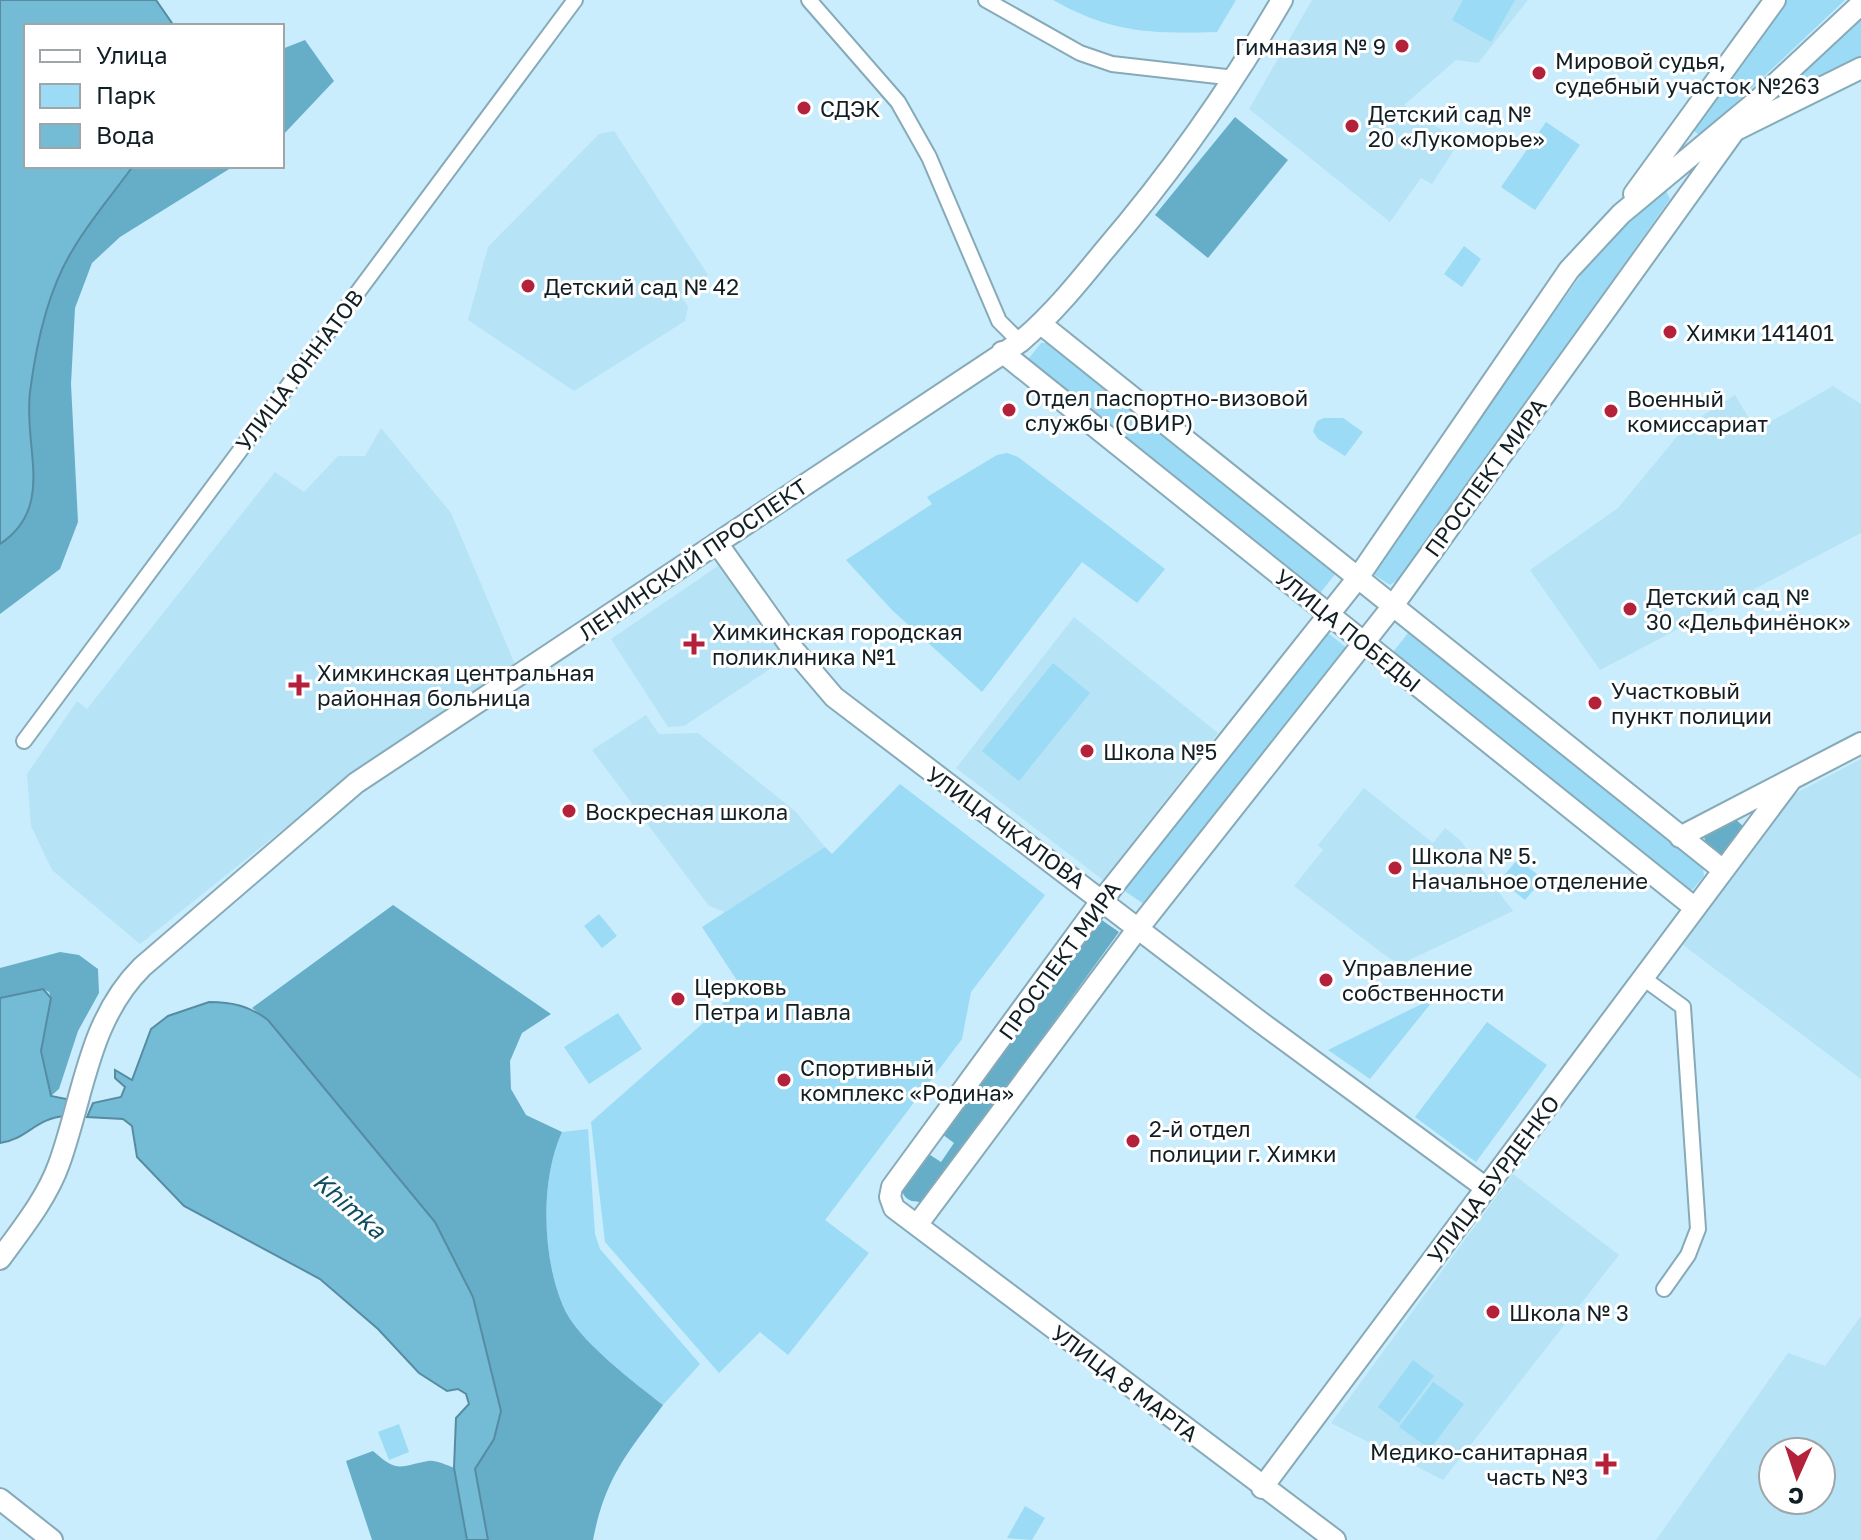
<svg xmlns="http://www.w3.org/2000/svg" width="1861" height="1540" viewBox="0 0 1861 1540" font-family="'Golos Text',sans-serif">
	<rect width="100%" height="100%" fill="#c9edfc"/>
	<path fill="#b6e3f5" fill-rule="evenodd" d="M1312,0H1528L1478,63L1456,60L1404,105L1459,142L1432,184L1421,178L1390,222L1249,109Z
		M614,131L708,275L679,295L688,306L685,321L574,391L468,320L488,247L599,134Z
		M1833,386L1861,404V533L1600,670L1530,570L1618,508L1685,427L1735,395L1756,430Z
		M381,428L451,513L517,669L350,776L140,944L52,870L31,826L27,774L77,701L87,709L275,472L304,492L338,456H365Z
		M718,566L785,659L684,726L668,727L611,639Z
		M1074,617L1218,733L1103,880L956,768Z
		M646,715L659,734L698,733L796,812L825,847L725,912L709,906L592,750Z
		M1861,759V1079L1679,942L1781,801Z
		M1364,788L1433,843L1445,828L1460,840L1513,911L1403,963L1390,959L1294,886L1323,850L1318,845Z
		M1513,1174L1619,1255L1443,1480L1331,1423Z
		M1861,1316V1540H1656L1788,1353L1825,1366ZM1773,1452H1821V1500H1773Z"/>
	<path fill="#9bdbf5" d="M1053,0H1236L1217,32C1152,34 1111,33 1053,0Z
		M1463,0H1515L1491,42L1452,20Z
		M1779,0H1845L1704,133L1698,134L1693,130Z
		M1861,17V64L1769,106Z
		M1546,122L1580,145L1535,210L1501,187Z
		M1666,191L1670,199L1402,577L1390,585L1373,574L1374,565L1601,247Z
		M1464,246L1481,259L1462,287L1444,274Z
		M1041,343H1051L1336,573L1317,597L1031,368L1029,358Z
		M1324,418H1343L1363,432L1345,456L1318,439L1313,431L1317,421Z
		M1007,453L1018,457L1165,569L1137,603L1082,562L982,692L892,610L846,560L932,504L927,497L997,455Z
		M1323,629L1348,649L1148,907L1119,887Z
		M1408,633L1703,868L1704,876L1693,889L1685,891L1390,656Z
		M1053,663L1090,693L1019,781L982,751Z
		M900,784L1045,895L971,992L962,1039L825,1220L869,1253L788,1355L760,1332L719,1373L605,1242L591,1122L718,1010L738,982L702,927L825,847L832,854Z
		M1518,859L1543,879L1525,900L1500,880Z
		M599,914L617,936L602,948L584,926Z
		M1436,997L1370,1079L1328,1050Z
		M618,1013L642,1049L589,1084L564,1047Z
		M1487,1022L1547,1065L1476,1162L1415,1117Z
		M588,1129L595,1234L600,1249L700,1364L663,1405C635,1383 576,1339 563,1306C542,1257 540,1180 562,1132Z
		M1413,1360L1434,1376L1399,1423L1378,1407Z
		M1433,1382L1464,1404L1430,1449L1399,1427Z
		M399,1424L409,1452L389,1460L378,1432Z
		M1025,1506L1045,1518L1032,1540L1007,1538Z"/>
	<path fill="#66adc8" d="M305,40L334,81L282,136V49Z
		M1235,117L1288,160L1208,258L1155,215Z
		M133,166H234L120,237L92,263L75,308L71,384L78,522L60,569L0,614V544C56,507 23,447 30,392C36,345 47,292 72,251C89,221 113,194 133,166Z
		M1733,817L1744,827L1722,857L1707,848L1703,833Z
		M393,905L551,1014L522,1033L510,1061L511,1089L526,1115L562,1132C540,1180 542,1257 563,1306C576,1339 635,1383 663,1405C626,1455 605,1478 593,1540H488L475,1469L494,1439L501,1411L473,1297L268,1020L252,1008Z
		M1099,918L1119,932L923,1202C908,1202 904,1199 900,1185L924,1151L941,1162L954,1143L942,1134Z
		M60,952L79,955L98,969L99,993L78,1031L59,1089L51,1096L41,1051L51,998L49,992L43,989L0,998V968Z
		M373,1451C399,1474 399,1466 428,1461C436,1460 446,1465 454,1468L467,1540H372L346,1461Z"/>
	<path fill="#74bbd6" stroke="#568ca1" stroke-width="2" d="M0,0H156L174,26H26V166H133C113,194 89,221 72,251C47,292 36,345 30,392C23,447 56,507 0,544Z
		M43,989L51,998L41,1051L51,1096L71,1100L66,1116C35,1118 28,1139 0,1143V998Z
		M209,1002C233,1002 249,1006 268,1020L435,1222L473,1297L501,1411L494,1439L475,1469L488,1540H467L454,1468L456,1418L469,1404L466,1394L458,1389L447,1391L419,1373L378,1329L320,1279L184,1206L137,1157L132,1126L123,1119L87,1117L93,1103L121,1097L125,1087L115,1078V1070L132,1080L151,1029L168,1016Z"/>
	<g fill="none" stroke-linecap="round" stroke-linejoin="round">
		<defs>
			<path id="street" d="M809,0L898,102L929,157L999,321L1020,342
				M986,0L1080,53L1112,64L1235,78
				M24,741L575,0
				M1643,978L1683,1007L1698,1229L1688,1255L1664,1289"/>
			<path id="secondary" d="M1734,131L1861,68
				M1634,194L1775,0
				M1041,324L1723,870
				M1002,352L1695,908
				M717,543L788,643L834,697L1259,1021L1486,1188
				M1680,837L1861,743
				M917,1225L1133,935L1392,607L1738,126
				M0,1259C21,1230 47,1198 59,1164C84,1095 88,1021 142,967L356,783L1020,342C1052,315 1078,283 1104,251C1171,173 1230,89 1282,0
				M1262,1488L1791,780
				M0,1499L52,1540
				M1335,1540L894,1208L890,1197L892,1187L1096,908L1357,579L1569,270L1621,214L1758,100L1861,4"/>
		</defs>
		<use href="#street" stroke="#87aab8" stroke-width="18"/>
		<use href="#secondary" stroke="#87aab8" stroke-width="24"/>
		<use href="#street" stroke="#fff" stroke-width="14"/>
		<use href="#secondary" stroke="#fff" stroke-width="20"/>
	</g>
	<g fill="#b3213a" stroke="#fff" stroke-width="3">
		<circle cx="1402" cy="46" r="8"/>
		<circle cx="1539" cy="73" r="8"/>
		<circle cx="804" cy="108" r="8"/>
		<circle cx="1352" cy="126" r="8"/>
		<circle cx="528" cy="286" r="8"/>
		<circle cx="1670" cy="332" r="8"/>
		<circle cx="1009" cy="410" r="8"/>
		<circle cx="1611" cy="411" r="8"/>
		<circle cx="1630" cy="609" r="8"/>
		<path d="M690 632h8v8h8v8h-8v8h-8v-8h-8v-8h8z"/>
		<path d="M295 673h8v8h8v8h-8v8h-8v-8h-8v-8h8z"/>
		<circle cx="1595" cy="703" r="8"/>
		<circle cx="1087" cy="751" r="8"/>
		<circle cx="569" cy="811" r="8"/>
		<circle cx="1395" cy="868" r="8"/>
		<circle cx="1326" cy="980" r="8"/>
		<circle cx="678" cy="999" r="8"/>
		<circle cx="784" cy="1080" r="8"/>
		<circle cx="1133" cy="1141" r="8"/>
		<circle cx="1493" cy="1312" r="8"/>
		<path d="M1602 1452h8v8h8v8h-8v8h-8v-8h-8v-8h8z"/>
	</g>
	<g text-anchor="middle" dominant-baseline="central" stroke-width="6" stroke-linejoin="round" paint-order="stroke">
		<g font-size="22" fill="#111f24" stroke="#fff" text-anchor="start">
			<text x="1386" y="46" text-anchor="end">Гимназия № 9</text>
			<text x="1555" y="60">Мировой судья,<tspan x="1555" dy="25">судебный участок №263</tspan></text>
			<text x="820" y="108">СДЭК</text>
			<text x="1368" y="113">Детский сад №<tspan x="1368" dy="25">20 «Лукоморье»</tspan></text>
			<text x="544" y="286">Детский сад № 42</text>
			<text x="1686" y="332">Химки 141401</text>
			<text x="1025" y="397">Отдел паспортно-визовой<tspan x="1025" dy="25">службы (ОВИР)</tspan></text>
			<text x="1627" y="398">Военный<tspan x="1627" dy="25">комиссариат</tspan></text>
			<text x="1646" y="596">Детский сад №<tspan x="1646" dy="25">30 «Дельфинёнок»</tspan></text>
			<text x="712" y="631">Химкинская городская<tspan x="712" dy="25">поликлиника №1</tspan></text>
			<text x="317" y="672">Химкинская центральная<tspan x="317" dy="25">районная больница</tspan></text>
			<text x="1611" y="690">Участковый<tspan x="1611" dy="25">пункт полиции</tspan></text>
			<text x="1103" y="751">Школа №5</text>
			<text x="585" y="811">Воскресная школа</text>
			<text x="1411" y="855">Школа № 5.<tspan x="1411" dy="25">Начальное отделение</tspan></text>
			<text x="1342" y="967">Управление<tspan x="1342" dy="25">собственности</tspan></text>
			<text x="694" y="986">Церковь<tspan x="694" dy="25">Петра и Павла</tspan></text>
			<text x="800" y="1067">Спортивный<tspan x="800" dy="25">комплекс «Родина»</tspan></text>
			<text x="1149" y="1128">2-й отдел<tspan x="1149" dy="25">полиции г. Химки</tspan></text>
			<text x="1509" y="1312">Школа № 3</text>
			<text x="1588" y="1451" text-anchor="end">Медико-санитарная<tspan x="1588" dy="25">часть №3</tspan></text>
		</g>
		<g font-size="22" fill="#111f24" stroke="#fff">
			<text transform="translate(299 370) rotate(-53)">УЛИЦА ЮННАТОВ</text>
			<text transform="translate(1485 477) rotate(-54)">ПРОСПЕКТ МИРА</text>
			<text transform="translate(693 559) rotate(-34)">ЛЕНИНСКИЙ ПРОСПЕКТ</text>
			<text transform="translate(1348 630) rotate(39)">УЛИЦА ПОБЕДЫ</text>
			<text transform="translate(1006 827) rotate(36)">УЛИЦА ЧКАЛОВА</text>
			<text transform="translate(1059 960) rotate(-54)">ПРОСПЕКТ МИРА</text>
			<text transform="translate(1493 1179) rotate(-53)">УЛИЦА БУРДЕНКО</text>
			<text transform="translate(1125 1383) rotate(37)">УЛИЦА 8 МАРТА</text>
		</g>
		<g font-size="24" font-style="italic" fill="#104c60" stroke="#fff">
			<text transform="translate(350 1205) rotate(41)">Khimka</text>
		</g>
	</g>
	<rect x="24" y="24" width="260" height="144" fill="#ffffff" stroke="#a0a5a7" stroke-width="2"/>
	<rect x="40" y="50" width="40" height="12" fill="#ffffff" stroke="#a0a5a7" stroke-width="2"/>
	<text x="96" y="64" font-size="24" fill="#111f24">Улица</text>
	<rect x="40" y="84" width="40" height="24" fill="#9bdbf5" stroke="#a0a5a7" stroke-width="2"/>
	<text x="96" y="104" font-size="24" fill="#111f24">Парк</text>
	<rect x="40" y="124" width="40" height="24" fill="#74bbd6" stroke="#a0a5a7" stroke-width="2"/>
	<text x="96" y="144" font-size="24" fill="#111f24">Вода</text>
	<g transform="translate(1797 1476) rotate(183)"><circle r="38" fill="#ffffff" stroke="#a0a5a7" stroke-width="2"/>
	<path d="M0-6L14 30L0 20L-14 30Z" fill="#b3213a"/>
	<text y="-12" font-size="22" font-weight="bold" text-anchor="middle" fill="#111f24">С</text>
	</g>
</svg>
